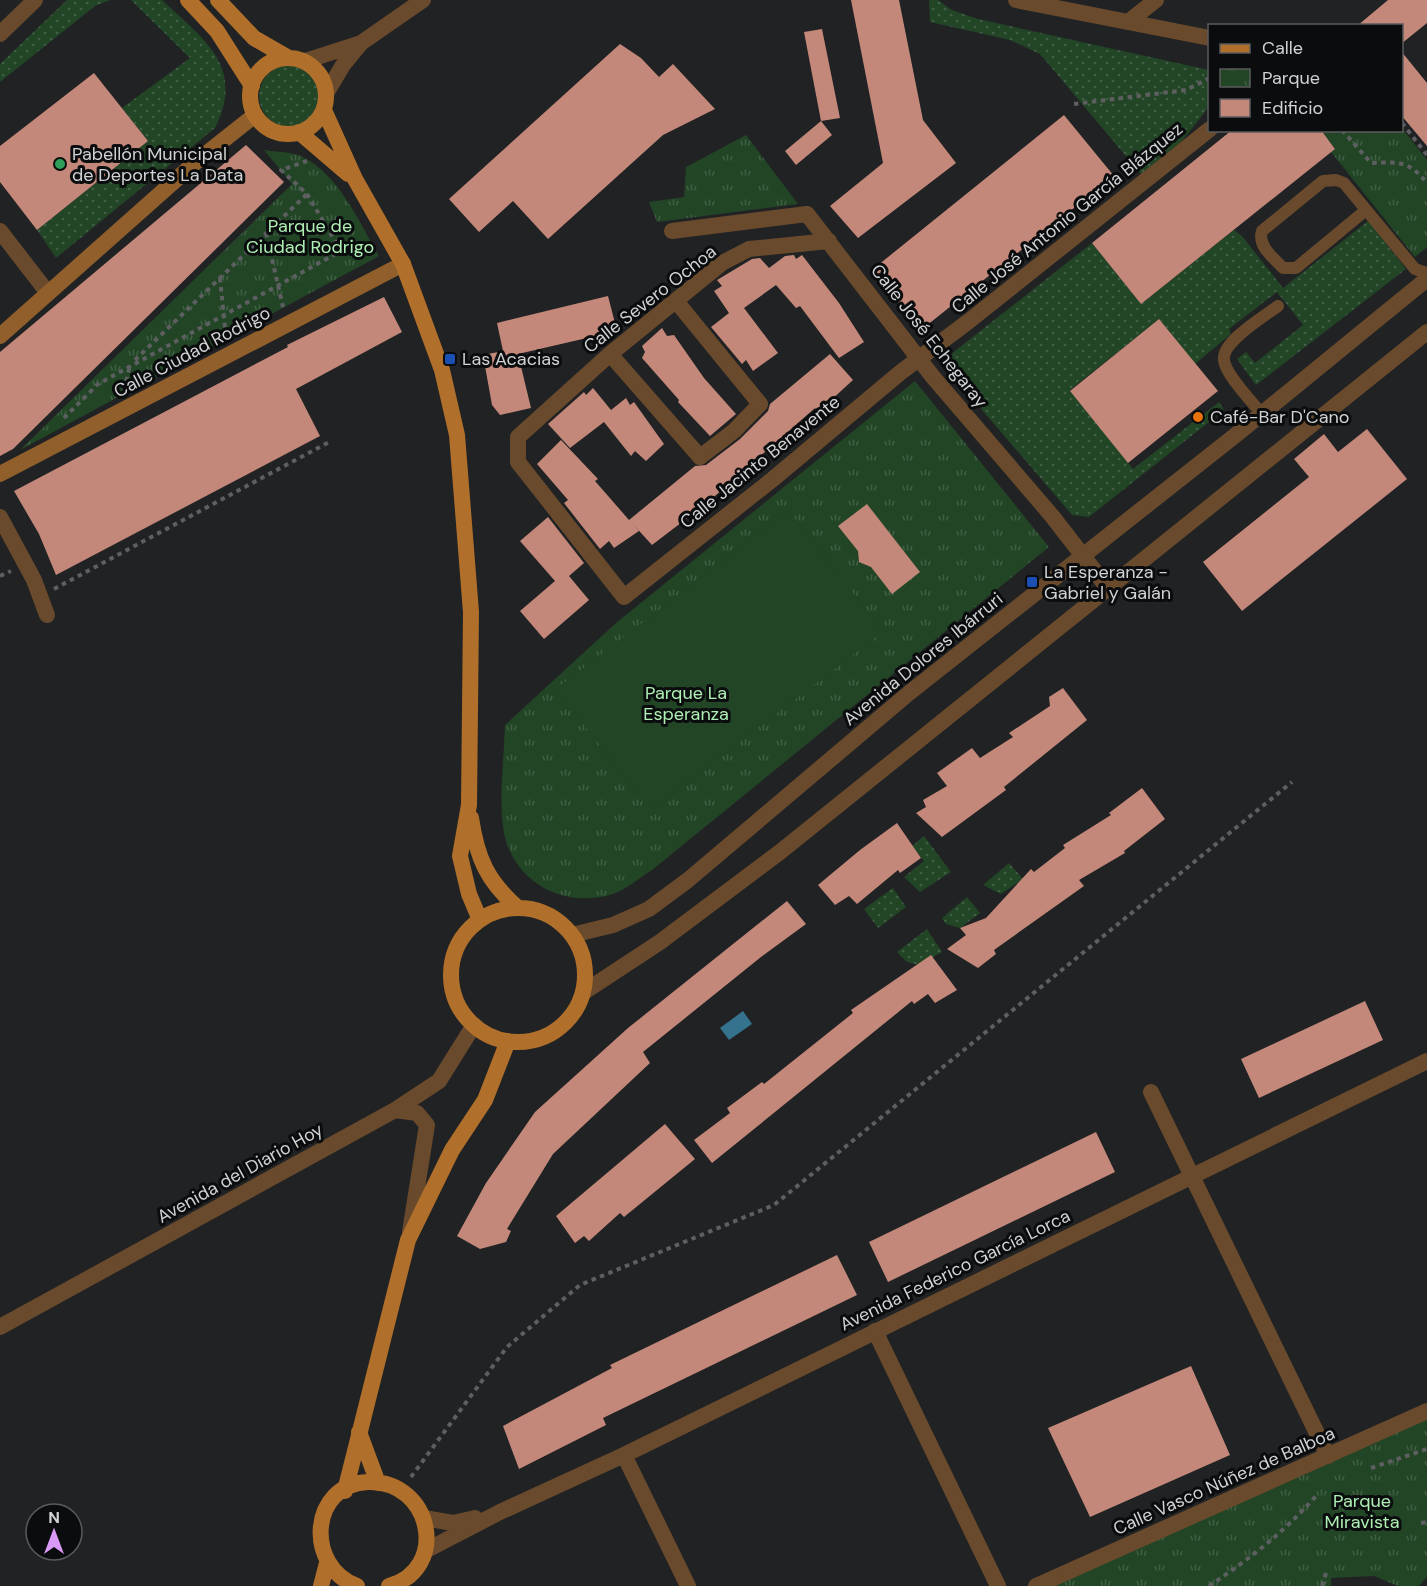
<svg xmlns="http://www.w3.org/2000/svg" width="1427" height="1586" viewBox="0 0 1427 1586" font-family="'DM Sans',sans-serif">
	<defs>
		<pattern id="grass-dots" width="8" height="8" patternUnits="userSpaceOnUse" patternTransform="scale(1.5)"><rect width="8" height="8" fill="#224526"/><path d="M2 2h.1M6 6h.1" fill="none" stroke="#415f45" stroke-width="1.8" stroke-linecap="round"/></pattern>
		<pattern id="park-tufts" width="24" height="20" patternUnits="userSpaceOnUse" patternTransform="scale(1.5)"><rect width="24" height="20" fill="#224526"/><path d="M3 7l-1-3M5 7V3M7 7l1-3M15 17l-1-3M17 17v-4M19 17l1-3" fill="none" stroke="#415f45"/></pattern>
	</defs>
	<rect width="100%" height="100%" fill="#212224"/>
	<path fill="url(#grass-dots)" d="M67,0H110L95,6L0,82V64Z
		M131,0H162C203,39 246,66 215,128L56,258L37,230L148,141L122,108L190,58Z
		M929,0H938L952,10L978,19L1209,70L1208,108L1182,141L1141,174L1040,54L1010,40L930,22Z
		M259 96a31 31 0 1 1 62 0a31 31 0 1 1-62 0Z
		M1368,221L1406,269L1256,385L1237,359L1246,352L1255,363L1303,325L1277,292L1229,329L1231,334L1195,364L1159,319L1070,390L1133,469L1219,402L1224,410L1089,517L1072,515L941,362L1092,243L1141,304L1234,230L1242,236L1283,288Z
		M924,836L951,872L920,892L904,877L924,861L912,846Z
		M1009,863L1023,879L1001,894L983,885Z
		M893,888L906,907L878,928L864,909Z
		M967,897L980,913L960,928L946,924L942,918Z
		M927,929L942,952L919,965L907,962L897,952Z"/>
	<path fill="url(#park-tufts)" d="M1402,128L1427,160V247L1415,257L1331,152L1335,148L1321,131L1402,130Z
		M746,135L798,204L657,222L649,202L684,197L686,167Z
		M264,150C276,152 291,152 301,156C339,174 359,222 379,256L20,450L292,184Z
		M915,381L1049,547L652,870C639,878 627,889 613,894C562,910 510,880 503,827C499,794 504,758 505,725L616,623Z
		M1427,1411V1577L1419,1586H1398L1374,1576L1331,1578V1586H1036Z"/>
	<path fill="#224526" d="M789,510L883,632L650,810L556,689Z"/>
	<path fill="#35728e" d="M743,1011L752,1024L729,1040L720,1028Z"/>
	<path fill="#c38879" d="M851,0H899L923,120L956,163L858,238L830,206L883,163Z
		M1388,0H1427V23L1401,44V26H1357Z
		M822,29L840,118L821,121L804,32Z
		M620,44L641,58L659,77L673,64L715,109L663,135L548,239L513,201L479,232L449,199Z
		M1401,51L1427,83V146L1401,115Z
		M94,73L148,141L37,230L0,182V146Z
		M1064,115L1114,176L921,330L872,270Z
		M821,121L832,135L796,165L785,151Z
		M1232,130H1321L1335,149L1141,304L1092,243Z
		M246,145L284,182L13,449L0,456V352Z
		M794,255L796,259L802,255L839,303L864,342L839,358L800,306L796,308L776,285L744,308L778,353L753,371L746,360L742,364L711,327L729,313L714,291L722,286L717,280L752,259L760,258L769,268L785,256Z
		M608,296L617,331L518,354L531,408L500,415L492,405L483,355L503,351L497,323Z
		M384,297L402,332L296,389L320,436L56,575L39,534L14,491L288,347L287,345Z
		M1159,319L1218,391L1128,463L1070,391Z
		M662,328L667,336L674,335L704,378L736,414L710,436L678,402L679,400L642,358L645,352L642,346Z
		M830,354L853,380L818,412L815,408L707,503L652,545L631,522L639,531L614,548L609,541L600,549L564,503L568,500L537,464L561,440L598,479L595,481L629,520L695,466L706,465L740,439L768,411L770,404Z
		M593,388L611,410L626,398L630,405L634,402L664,444L646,461L635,451L631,456L604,422L570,448L548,424L584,392L586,395Z
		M1367,429L1407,479L1242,611L1203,562L1309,477L1294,459L1324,434L1338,452Z
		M867,504L920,572L892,594L871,567L859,562L858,551L838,526Z
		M548,517L584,563L569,576L589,600L544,639L520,611L555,581L520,541Z
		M1063,688L1087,720L1004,787L1006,790L942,837L916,813L926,807L923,800L947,786L937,773L972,748L980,758L1013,737L1009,733L1050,706L1049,697Z
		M1142,788L1165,819L1124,851L1125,853L1079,880L1084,886L994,950L996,954L978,968L947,949L966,935L960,928L986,918L1031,869L1034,872L1065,848L1063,845L1111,815L1109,813Z
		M897,823L921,858L900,873L898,870L857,904L849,896L835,905L818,885L860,850Z
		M787,901L806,924L761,957L643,1052L650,1063L553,1154L507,1229L511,1231L506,1242L480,1249L457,1236L486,1183L535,1112L628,1028Z
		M931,955L957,990L935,1003L928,994L914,1004L912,1001L712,1163L694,1140L730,1113L727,1108L762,1082L764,1084L853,1013L851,1010Z
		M1365,1001L1383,1040L1259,1098L1241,1059Z
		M665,1124L695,1159L624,1217L620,1213L589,1241L584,1236L575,1243L556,1216Z
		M1096,1132L1115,1172L888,1282L869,1242Z
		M837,1255L857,1295L603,1418L606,1425L519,1469L503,1426L612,1368L610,1365Z
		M1191,1366L1230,1455L1090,1517L1048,1428Z"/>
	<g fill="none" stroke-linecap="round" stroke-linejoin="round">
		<path stroke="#5e5f61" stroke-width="4" stroke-dasharray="4.5 4.5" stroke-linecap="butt" d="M1074,104L1186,90L1210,78
			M1402,123L1427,155
			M1342,130L1371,163C1399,162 1408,160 1427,183
			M266,233L283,307
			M220,278L226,338
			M135,360L307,194
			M124,390L130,365
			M64,418L98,384L341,251L307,194L281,170L307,161
			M0,576L11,571
			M54,589L331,441
			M1371,1468L1427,1449
			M411,1477L507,1347L580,1285L774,1205L1292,782
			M1421,1523L1427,1522
			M1209,1586C1252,1557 1282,1534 1316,1496
			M1322,1586L1326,1573"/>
		<path stroke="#694a2c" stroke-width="12" d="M1366,210L1296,268H1283C1274,258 1257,246 1262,231L1323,181L1336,180L1344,183L1415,269L1427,273
			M1262,414C1252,402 1225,374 1224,360C1221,342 1265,316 1278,306"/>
		<path stroke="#694a2c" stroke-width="16" d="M700,457L734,431L760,404"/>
		<path stroke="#694a2c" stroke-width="16" d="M1016,0L1210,38
			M1128,22L1156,0
			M0,34L35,0
			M0,231L48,293
			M672,231L807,214L933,377L1052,516L1107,587
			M829,241L749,249L722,263L610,354L518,437V462L624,597L773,479L901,372L969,321L1210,129
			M676,301L760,404
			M610,354L700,457
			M0,517L34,580L47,615
			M572,935L613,925L649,909L688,880L909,693L1237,434L1427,279
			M584,992L660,942L780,852L1427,332
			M1151,1092L1328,1456
			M395,1110L417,1113L427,1125L410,1232
			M0,1327L395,1110L439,1081L474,1025
			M875,1331L998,1586
			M624,1455L688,1586
			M424,1518L453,1523L475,1518
			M425,1551L500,1512L624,1455L1427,1061
			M1036,1586L1427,1411"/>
		<path stroke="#694a2c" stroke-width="16" d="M305,61L361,43
			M327,92L343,65L361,43L423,0"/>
		<path stroke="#915f2c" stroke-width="16" d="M0,336L197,161L255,115
			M0,474L403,264"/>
		<path stroke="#b06f2a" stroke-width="16" d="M188,0L217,31L252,86
			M218,0L254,38L287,57
			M250 96a38 38 0 1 1 76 0a38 38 0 1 1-76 0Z
			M324,110L355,179L403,264L442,370L457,435L471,612L469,805L460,856L469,894L480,920
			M299,132L348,174
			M471,818C477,858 487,881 518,908
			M451 975a67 67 0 1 1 134 0a67 67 0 1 1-134 0Z
			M359,1432L378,1483
			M345,1491L408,1240L452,1150L485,1100L508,1041
			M321,1586L327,1563
			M357,1586C304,1566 310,1484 368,1482C432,1480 450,1569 389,1586"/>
	</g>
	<circle fill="#2e9e5b" stroke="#0b0c0d" stroke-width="2" cx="60" cy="164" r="6"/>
	<g fill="#1a4fb4" stroke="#0b0c0d" stroke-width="2">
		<rect x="444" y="353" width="12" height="12" rx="3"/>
		<rect x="1026" y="576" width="12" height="12" rx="3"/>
	</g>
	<circle fill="#e8710a" stroke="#0b0c0d" stroke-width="2" cx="1198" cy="417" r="6"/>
	<g text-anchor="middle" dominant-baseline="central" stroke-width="6" stroke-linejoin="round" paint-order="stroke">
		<g font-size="18" fill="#d0d2d3" stroke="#0b0c0d" text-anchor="start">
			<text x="72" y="154">Pabellón Municipal<tspan x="72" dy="21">de Deportes La Data</tspan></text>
			<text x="462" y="359">Las Acacias</text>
			<text x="1210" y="417">Café-Bar D'Cano</text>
			<text x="1044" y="572">La Esperanza -<tspan x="1044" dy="21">Gabriel y Galán</tspan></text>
		</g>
		<g font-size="18" fill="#d0d2d3" stroke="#0b0c0d">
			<text transform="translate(1067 218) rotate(-39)">Calle José Antonio García Blázquez</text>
			<text transform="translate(650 299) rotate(-38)">Calle Severo Ochoa</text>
			<text transform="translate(929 336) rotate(52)">Calle José Echegaray</text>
			<text transform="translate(192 352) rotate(-28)">Calle Ciudad Rodrigo</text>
			<text transform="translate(760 462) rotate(-39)">Calle Jacinto Benavente</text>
			<text transform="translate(923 659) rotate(-39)">Avenida Dolores Ibárruri</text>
			<text transform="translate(240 1173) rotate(-29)">Avenida del Diario Hoy</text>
			<text transform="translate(955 1270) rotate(-26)">Avenida Federico García Lorca</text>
			<text transform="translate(1224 1481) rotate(-24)">Calle Vasco Núñez de Balboa</text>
		</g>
		<g font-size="18" fill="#aef0b3" stroke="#0b0c0d">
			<text x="310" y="226">Parque de<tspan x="310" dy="21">Ciudad Rodrigo</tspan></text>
			<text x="686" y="693">Parque La<tspan x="686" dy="21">Esperanza</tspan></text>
			<text x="1362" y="1501">Parque<tspan x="1362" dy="21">Miravista</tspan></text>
		</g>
	</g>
	<rect x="1208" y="24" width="195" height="108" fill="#0b0c0d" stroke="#5a5b5c" stroke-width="1.5"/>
	<rect x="1220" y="44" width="30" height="9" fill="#b06f2a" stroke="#5a5b5c" stroke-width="1.5"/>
	<text x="1262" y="54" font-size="18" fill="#d0d2d3">Calle</text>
	<rect x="1220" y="69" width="30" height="18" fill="url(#park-tufts)" stroke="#5a5b5c" stroke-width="1.5"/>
	<text x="1262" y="84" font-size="18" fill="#d0d2d3">Parque</text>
	<rect x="1220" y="99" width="30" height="18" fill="#c38879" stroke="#5a5b5c" stroke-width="1.5"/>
	<text x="1262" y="114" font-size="18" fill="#d0d2d3">Edificio</text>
	<g transform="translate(54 1532)"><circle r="28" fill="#0b0c0d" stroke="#5a5b5c" stroke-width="1.5"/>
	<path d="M0-4.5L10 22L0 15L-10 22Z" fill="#d99af7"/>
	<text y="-9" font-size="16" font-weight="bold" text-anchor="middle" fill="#d0d2d3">N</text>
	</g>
</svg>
